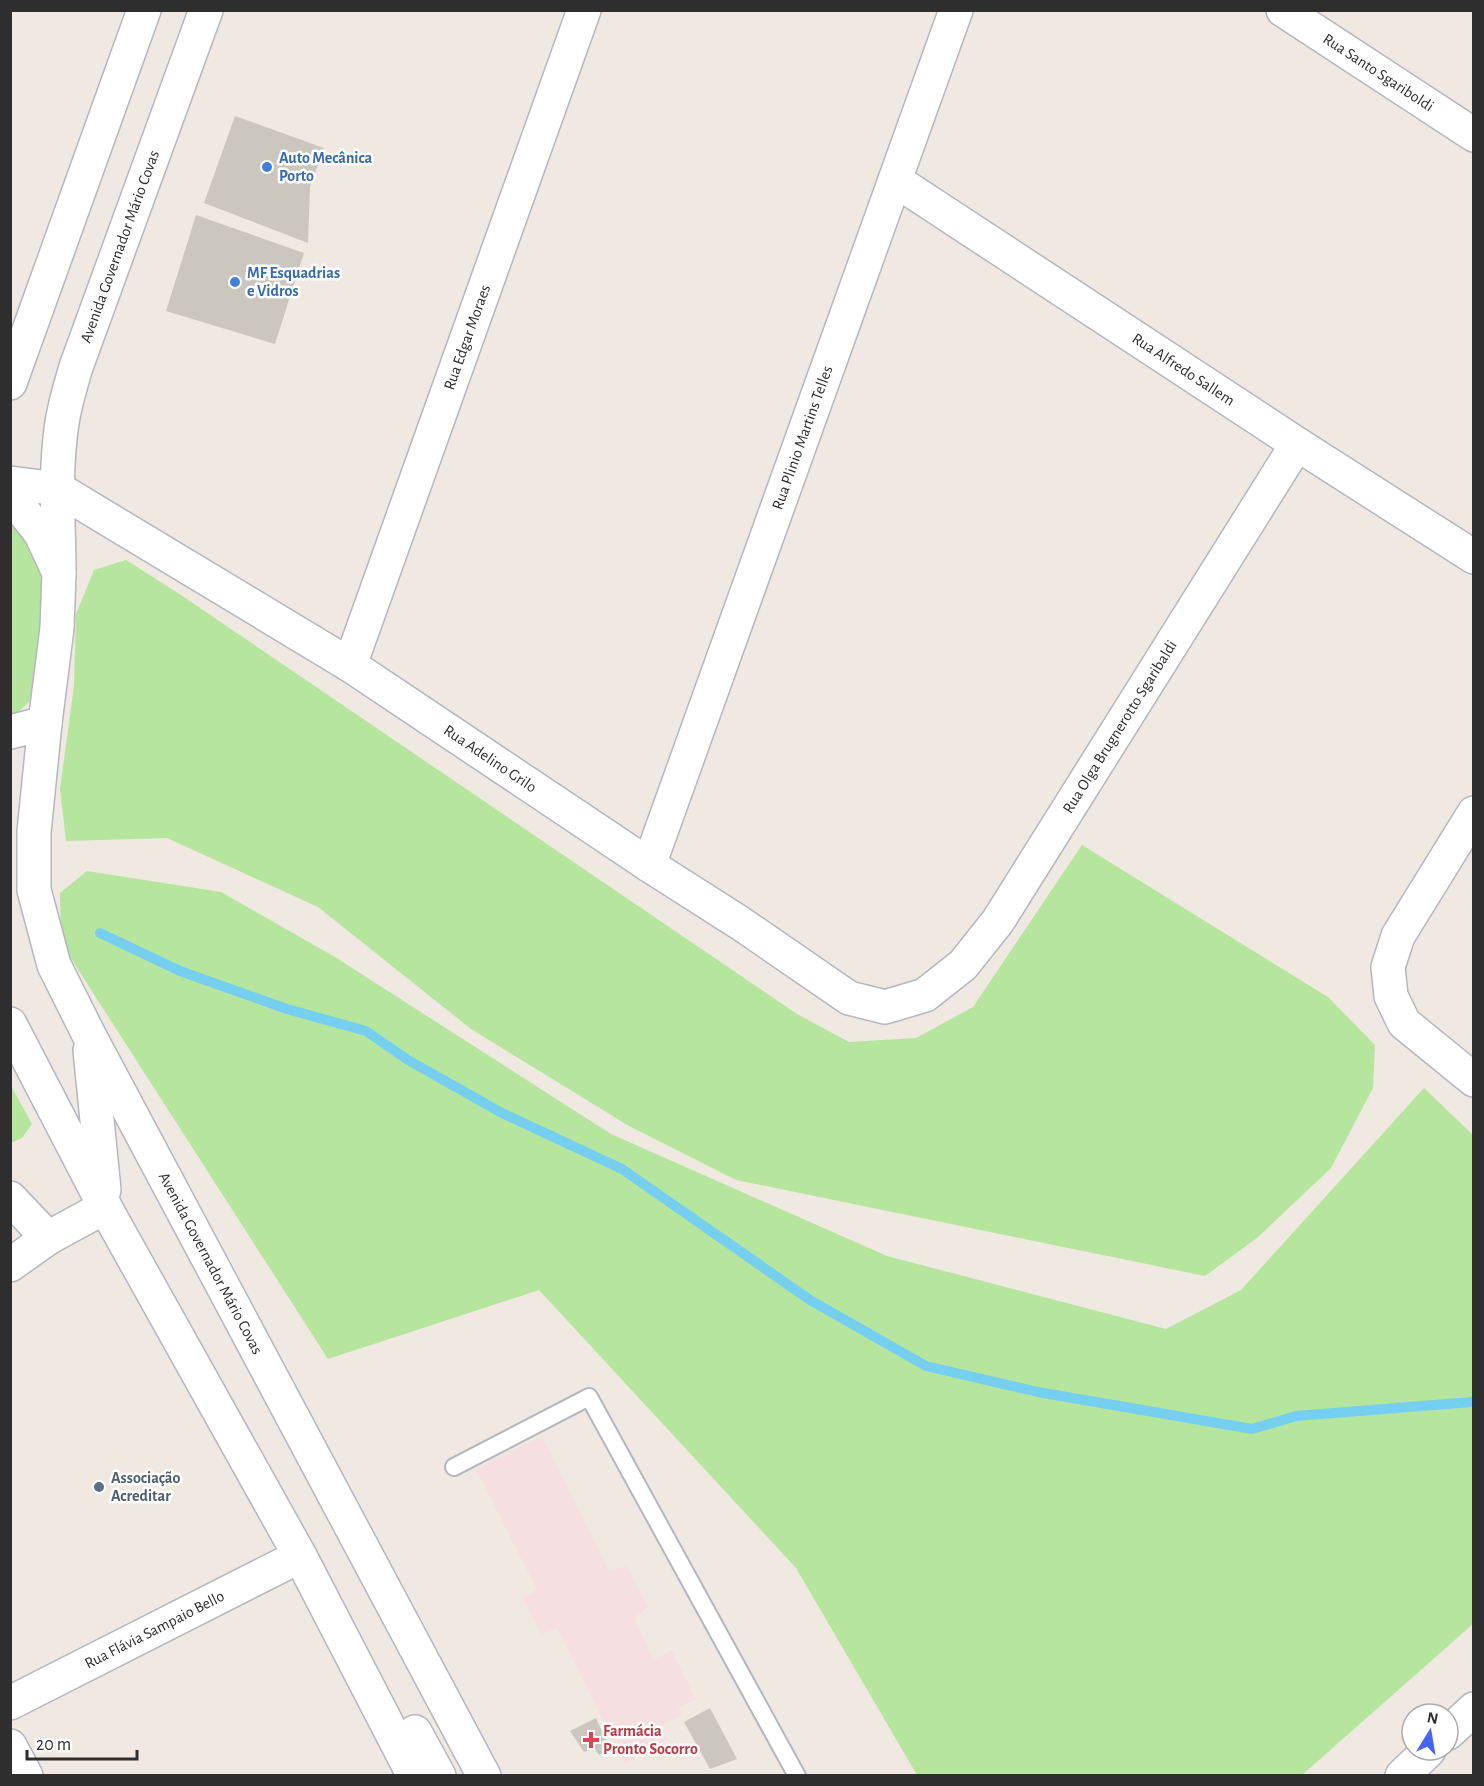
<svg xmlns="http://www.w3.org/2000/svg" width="1484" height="1786" viewBox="0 0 1484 1786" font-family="'Alegreya Sans',sans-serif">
	<rect width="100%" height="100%" fill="#efe9e1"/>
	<path fill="#f5dfe0" d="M542,1436L609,1572L626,1566L648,1607L634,1618L654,1659L672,1651L696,1699L678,1707L682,1714L659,1727L668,1739L625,1764L557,1628L542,1634L522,1598L537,1590L476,1469Z"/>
	<path fill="#b6e59e" d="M10,513L39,556L47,594L37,677L29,702L17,713L11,714Z
		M126,560L181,595L797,1014L849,1042L916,1038L973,1007L1082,845L1328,997L1375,1045L1373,1088L1331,1168L1257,1238L1205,1276L736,1180L629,1126L471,1029L318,907L167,838L66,841L60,789L74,686L76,614L94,570Z
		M87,871L221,892L335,957L611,1134L887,1256L1166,1329L1241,1290L1424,1088L1473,1135V1624L1302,1775H917L796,1568L539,1290L328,1359L61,943L60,893Z
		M10,1084L32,1124L22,1138L11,1143Z"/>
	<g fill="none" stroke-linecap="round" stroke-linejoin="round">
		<path stroke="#75cff0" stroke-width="10" d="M100,933L180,971L287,1009L366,1031L408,1060L502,1113L622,1169L810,1300L926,1366L1038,1392L1252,1429L1296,1416L1472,1402"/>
	</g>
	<path fill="#cbc7bf" d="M235,116L324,148L310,187L308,243L204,203Z
		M196,215L304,253L275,344L166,311Z
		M710,1708L737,1759L710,1769L684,1722Z
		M596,1718L610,1749L599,1755L594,1748L584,1752L570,1731Z"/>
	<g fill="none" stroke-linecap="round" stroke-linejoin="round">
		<defs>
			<path id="service" d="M454,1467L589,1397L797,1776"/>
			<g id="minor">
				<path id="s1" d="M1283,10L1474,135"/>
				<path id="s2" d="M895,180L1297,444L1474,557"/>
				<path id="s3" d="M10,483L58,489L350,665L649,865L740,923L849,998L885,1007L925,995L963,965L998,921L1297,444"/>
				<path id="s4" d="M350,665L584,10"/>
				<path d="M1474,813L1398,936L1388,967L1391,996L1404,1023L1474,1080"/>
				<path id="s5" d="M649,865L956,10"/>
				<path d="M10,1198L48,1238"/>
				<path d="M10,1265L48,1238L105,1207"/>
				<path id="s6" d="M10,1703L300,1556"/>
				<path d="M1448,1733L1474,1709"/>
				<path d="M10,1746L26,1776"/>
				<path d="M1402,1776L1429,1750"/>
			</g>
			<g id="secondary">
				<path d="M10,383L144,10"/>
				<path d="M10,499L24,512L41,534L59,573L57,628L45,723L10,732"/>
				<path id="s7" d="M59,573C59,529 55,483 60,439C62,414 69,391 76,367L206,10"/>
				<path id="s8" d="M45,723L34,832V890L54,965L89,1035L484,1776"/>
				<path d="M10,1024L105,1207L300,1556L414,1776"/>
				<path d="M90,1050L104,1190"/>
				<path d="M415,1732L439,1776"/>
			</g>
		</defs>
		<use href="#service" stroke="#b4b7c1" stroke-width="20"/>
		<use href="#minor" stroke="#b4b7c1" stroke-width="36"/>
		<use href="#secondary" stroke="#b4b7c1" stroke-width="36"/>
		<use href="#service" stroke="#fff" stroke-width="16"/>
		<use href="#minor" stroke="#fff" stroke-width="33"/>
		<use href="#secondary" stroke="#fff" stroke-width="33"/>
	</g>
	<g fill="#3f7fe0" stroke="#fff" stroke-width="2">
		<circle cx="267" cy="167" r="6"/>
		<circle cx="235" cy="282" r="6"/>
	</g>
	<circle fill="#5c6f8a" stroke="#fff" stroke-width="2" cx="99" cy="1487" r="6"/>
	<path fill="#e0444e" stroke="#fff" stroke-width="2" d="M588 1731h6v6h6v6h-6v6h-6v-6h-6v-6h6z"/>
	<g text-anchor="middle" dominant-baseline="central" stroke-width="5" stroke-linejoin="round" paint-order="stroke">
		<g font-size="16" fill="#2e2e2e" stroke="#fff">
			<text stroke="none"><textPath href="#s1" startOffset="114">Rua Santo Sgariboldi</textPath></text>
			<text stroke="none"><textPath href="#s7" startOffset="336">Avenida Governador Mário Covas</textPath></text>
			<text stroke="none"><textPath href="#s4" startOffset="348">Rua Edgar Moraes</textPath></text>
			<text stroke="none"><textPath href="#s2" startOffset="345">Rua Alfredo Sallem</textPath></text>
			<text stroke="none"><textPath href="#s5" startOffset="454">Rua Plinio Martins Telles</textPath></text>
			<text stroke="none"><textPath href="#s3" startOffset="1402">Rua Olga Brugnerotto Sgaribaldi</textPath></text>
			<text stroke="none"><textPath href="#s3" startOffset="558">Rua Adelino Grilo</textPath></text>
			<text stroke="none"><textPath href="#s8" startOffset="582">Avenida Governador Mário Covas</textPath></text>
			<text stroke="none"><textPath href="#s6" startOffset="162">Rua Flávia Sampaio Bello</textPath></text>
		</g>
		<g font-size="16" font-weight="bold" fill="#366cbe" stroke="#fff" text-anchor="start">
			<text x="279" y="158">Auto Mecânica<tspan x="279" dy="18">Porto</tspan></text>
			<text x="247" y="273">MF Esquadrias<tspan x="247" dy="18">e Vidros</tspan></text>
		</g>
		<g font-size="16" font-weight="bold" fill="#4e5e75" stroke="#fff" text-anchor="start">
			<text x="111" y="1478">Associação<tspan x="111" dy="18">Acreditar</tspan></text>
		</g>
		<g font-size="16" font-weight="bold" fill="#be3a42" stroke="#fff" text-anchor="start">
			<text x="603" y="1731">Farmácia<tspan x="603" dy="18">Pronto Socorro</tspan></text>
		</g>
	</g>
	<rect width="1484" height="1786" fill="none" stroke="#2e2e2e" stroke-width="24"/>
	<g transform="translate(1430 1732) rotate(11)"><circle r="28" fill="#ffffff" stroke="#ababab" stroke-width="1.5"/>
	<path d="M0-4.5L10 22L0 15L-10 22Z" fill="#4264fb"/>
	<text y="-9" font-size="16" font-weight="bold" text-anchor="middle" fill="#2e2e2e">N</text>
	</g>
	<path d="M27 1750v9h110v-9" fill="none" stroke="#2e2e2e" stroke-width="3"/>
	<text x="36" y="1750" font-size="18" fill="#2e2e2e" stroke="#ffffff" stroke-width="4.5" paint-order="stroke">20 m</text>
</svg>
